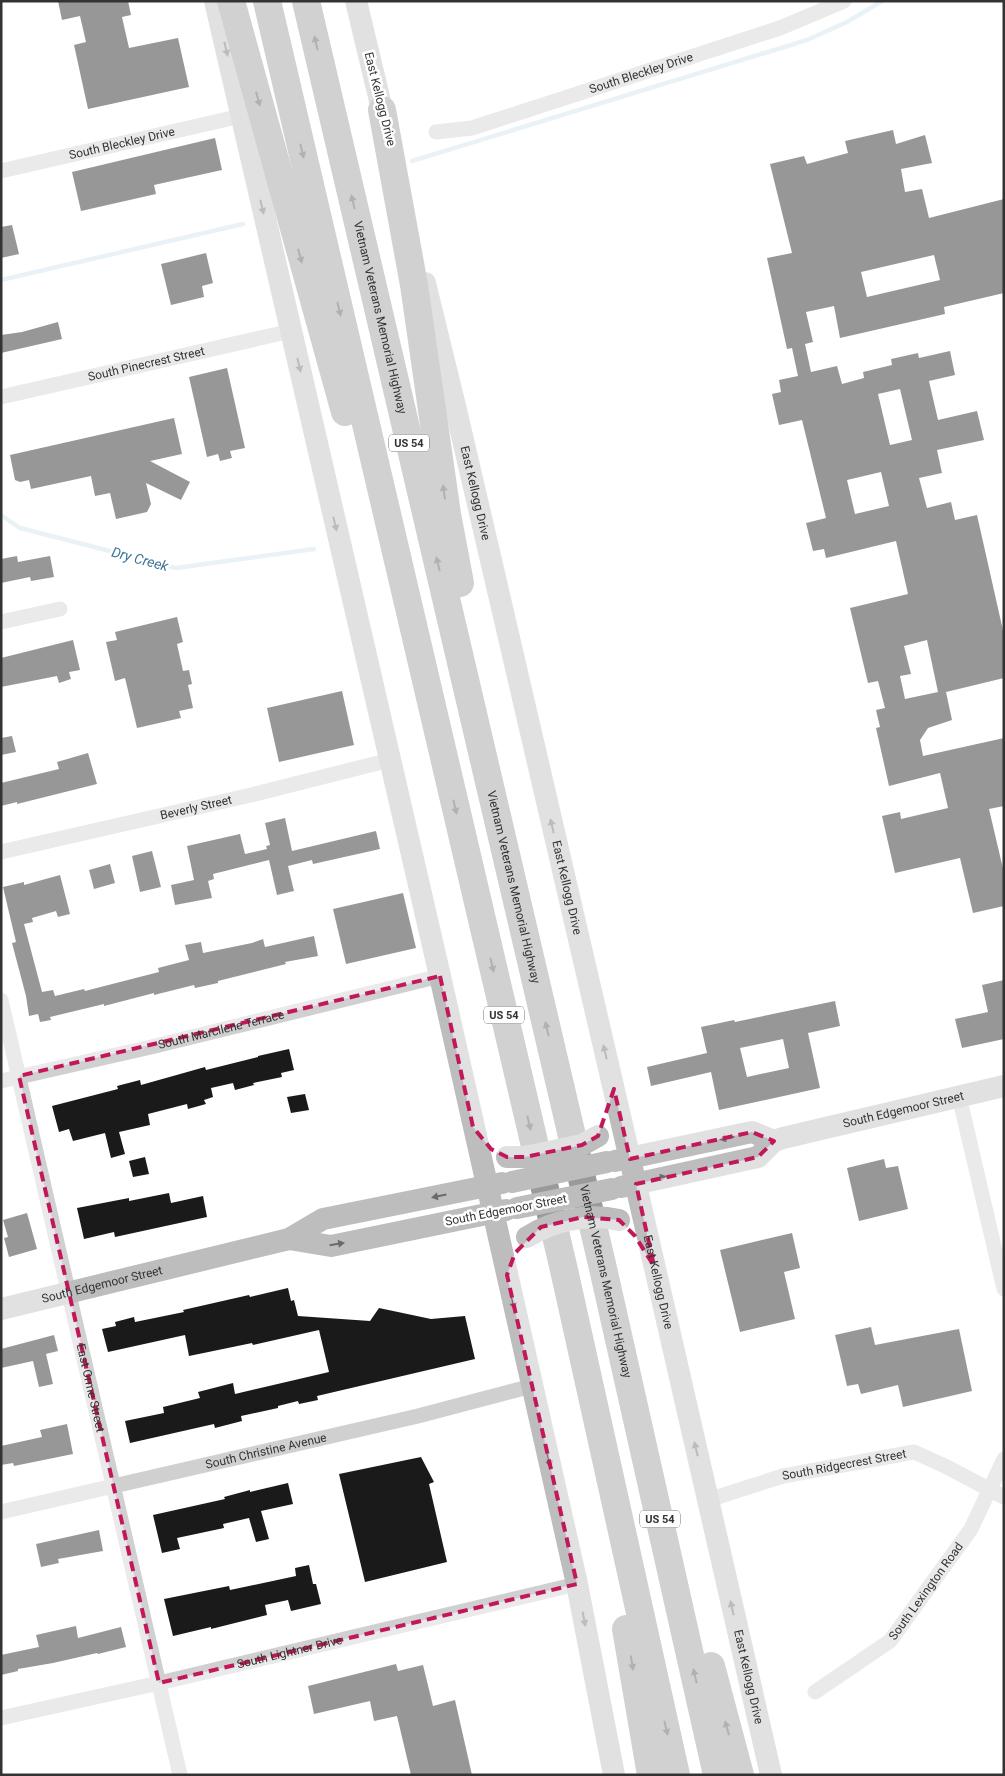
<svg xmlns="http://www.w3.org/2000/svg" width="1005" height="1776" viewBox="0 0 1005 1776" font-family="Roboto,sans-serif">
	<rect width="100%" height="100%" fill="#fff"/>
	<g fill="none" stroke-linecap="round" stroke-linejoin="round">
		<path stroke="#cfe2ee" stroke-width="4.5" d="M412,161L807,40L847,22L882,1
			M1,280L243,224
			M1,515L20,528L176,568L314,549"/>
	</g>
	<path fill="#1a1a1a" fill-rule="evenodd" d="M58,1H128L131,15L122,17L129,48L178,38L189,87L88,109L74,45L86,42L80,16L62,20Z
		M893,130L896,144L925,135L932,163L901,169L905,192L922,189L929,218L1004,199V293L944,307L945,314L840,338L834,306L806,312L813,342L805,344L811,372L837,366L842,384L864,378L863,372L892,365L891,359L918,353L919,358L950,351L955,375L929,381L938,420L977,411L984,440L937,450L942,473L919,478L927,508L951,502L955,520L977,515L1004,635V678L946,692L952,720L928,728L920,740L923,756L1004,738V806L989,809L1004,873V906L973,913L960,858L895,873L882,816L900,812L901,819L948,808L940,773L889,786L876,728L880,727L876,710L885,708L878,681L868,683L850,608L908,594L896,541L826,558L824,549L813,551L806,523L826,518L802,420L779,425L772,394L781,392L779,380L798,376L792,348L787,349L767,258L792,253L770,164L804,156L807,164L848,153L845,141ZM934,255L940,280L867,297L861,272ZM900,389L912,440L890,445L878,394ZM881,472L889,506L855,514L847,480ZM927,640L938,692L905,699L900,676L911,674L904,646Z
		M215,138L222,170L154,185L156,194L81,211L72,172Z
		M12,225L19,254L1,258V227Z
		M206,253L213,283L202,286L204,297L171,305L161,264Z
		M58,322L62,339L1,353V335L22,332Z
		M227,368L245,448L230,451L232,458L220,461L218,454L207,457L189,377Z
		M174,418L182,454L150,461L190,482L181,500L146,483L151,504L147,512L116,519L110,493L95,496L91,476L31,489L29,480L20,482L15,480L10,455Z
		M17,556L18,562L50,556L54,577L31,581L30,577L1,583V559Z
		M177,617L183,642L177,644L183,671L189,670L192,684L188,685L193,708L179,711L181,718L137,728L125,678L115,681L106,642L117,640L115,632Z
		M73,640L80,670L69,672L71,679L59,683L57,676L1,687V658Z
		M342,691L354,745L279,762L267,708Z
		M12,736L16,752L1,755V738Z
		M88,753L97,784L17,804V802L1,806V783L59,769L57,762Z
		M285,818L292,851L376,831L380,849L313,864L312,860L288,866L294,891L277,895L269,860L213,874L214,879L208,881L212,898L175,905L171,885L194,880L187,846L240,834L245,854L267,849L266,846L270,845L265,823Z
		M152,851L161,887L140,892L132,856Z
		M110,864L115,883L94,889L89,870Z
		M60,875L70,914L58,917L56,911L32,918L33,922L24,924L42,992L53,990L55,996L84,989L85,991L159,972L158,968L189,960L185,945L201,942L203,953L252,943L263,939L265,947L314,936L318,956L285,962L286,964L218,981V983L195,988L194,985L154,995V993L104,1006V1004L50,1017L51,1020L40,1022L38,1014L29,1016L26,996L12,943L16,942L3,887L24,882V885Z
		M403,893L416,948L346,964L333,909Z
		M1004,980V1039L962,1048L955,1019L988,1012L982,985Z
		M835,1001L840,1026L808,1033L820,1088L719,1110L711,1072L651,1086L647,1067L707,1053L701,1027L734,1020L735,1022ZM783,1039L789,1068L747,1077L740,1048Z
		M289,1049L294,1070L281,1073L282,1077L253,1083L254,1085L235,1090L233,1083L211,1088L213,1097L204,1100L206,1104L188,1109L187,1104L148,1114L150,1125L119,1132L125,1154L111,1158L105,1133L73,1141L69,1129L59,1132L52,1106L118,1089L117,1086L140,1080L141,1085L205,1067L206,1070L258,1057V1056Z
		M305,1094L309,1110L291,1113L287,1097Z
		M145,1157L149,1174L133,1177L129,1161Z
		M884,1159L886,1168L898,1166L908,1209L859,1221L847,1168Z
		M169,1193L171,1203L203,1196L207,1217L115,1237L114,1232L84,1239L77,1208L129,1198V1201Z
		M27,1213L37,1249L9,1257L4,1238L8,1237L3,1220Z
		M792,1233L800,1268L784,1272L795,1319L740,1332L720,1250Z
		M288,1288L291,1301L294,1300L298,1316L370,1321L379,1308L431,1319L465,1316L475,1359L317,1396L318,1400L299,1404L298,1401L278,1406V1408L241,1416L242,1421L215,1428L214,1424L130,1443L125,1421L164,1413L163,1407L200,1398L198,1392L233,1383L235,1394L329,1372L319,1330L253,1345L252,1343L189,1356L185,1335L108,1352L102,1329L116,1326L115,1322L134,1317L135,1322L184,1312L183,1310L249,1295L250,1297Z
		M871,1327L875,1345L959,1329L972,1391L903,1407L898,1385L861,1394L858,1384L847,1386L835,1335Z
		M54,1335L58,1351L46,1354L53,1384L39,1387L33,1361L1,1368V1349Z
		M67,1424L73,1454L14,1466L13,1463L1,1465V1446L42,1437L40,1430Z
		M421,1457L434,1482L429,1484L447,1562L365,1582L339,1474Z
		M288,1483L293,1504L261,1511L269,1539L256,1542L249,1518L223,1524L224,1528L177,1538L180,1549L162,1553L153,1515L225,1499L224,1497L250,1490V1492Z
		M99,1530L103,1551L58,1559L59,1563L41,1567L36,1544Z
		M309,1565L313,1584H316L321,1604L291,1611L288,1600L265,1605L267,1615L211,1629V1627L173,1636L164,1599L229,1586L230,1590L296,1576L295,1568Z
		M76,1626L78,1638L121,1627L126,1647L98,1654L97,1653L53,1663L18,1669V1671L1,1675V1655L39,1647L36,1635Z
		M396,1664L398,1671L423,1665L433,1706L455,1700L472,1775H411L397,1716L374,1721L370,1701L314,1714L308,1686Z"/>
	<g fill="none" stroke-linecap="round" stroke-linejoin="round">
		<g stroke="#d0d0d0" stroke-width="15">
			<path id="s1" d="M436,132L472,128L780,28L844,1"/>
			<path id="s2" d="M1,171L241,116"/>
			<path id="s3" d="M1,397L291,331"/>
			<path d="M1,622L60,609"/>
			<path id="s4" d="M1,852L251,795L390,760"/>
			<path id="s5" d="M1,1000L180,1775"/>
			<path id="s6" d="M1,1081L151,1047L440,976"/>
			<path d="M959,1096L1004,1289"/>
			<path id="s7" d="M708,1500L783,1476L914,1452L945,1466L1004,1497"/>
			<path id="s8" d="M1,1512L418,1416L532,1386"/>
			<path id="s9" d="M815,1692L890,1641L971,1529L1004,1459"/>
			<path id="s10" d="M1,1718L159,1683L577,1584"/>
		</g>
		<g stroke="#bdbdbd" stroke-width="22">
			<path d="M215,1L440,976L577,1584L614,1775"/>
			<path d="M356,1L386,126"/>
			<path id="s11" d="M425,283L457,414L630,1159L771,1775"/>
			<path d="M615,1161L752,1132L774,1141"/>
			<path id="s12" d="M621,1187L758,1157L774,1141L783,1138L1004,1086"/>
			<path d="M289,1239L331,1246L506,1210"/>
			<path id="s13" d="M1,1309L289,1239L323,1219L502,1183"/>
		</g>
		<g stroke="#9a9a9a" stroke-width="28">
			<path d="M231,1L345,412"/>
			<path d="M267,1L564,1270L676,1775"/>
			<path id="s14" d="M306,1L602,1264L717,1775"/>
			<path d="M382,110L414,285L447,514L460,583"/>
			<path d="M626,1629L651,1775"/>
			<path d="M711,1666L740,1775"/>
		</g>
		<path stroke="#bdbdbd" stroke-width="22" d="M507,1157H525L582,1145L598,1136
			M512,1182L607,1162
			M517,1208L612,1189
			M527,1237C554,1220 588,1213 619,1220"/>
	</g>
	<defs><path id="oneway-solid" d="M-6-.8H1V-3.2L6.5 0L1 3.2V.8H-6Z" transform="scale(1.25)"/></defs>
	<g fill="#525252">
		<use href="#oneway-solid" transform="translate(316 43) rotate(-103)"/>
		<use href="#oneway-solid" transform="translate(258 99) rotate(75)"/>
		<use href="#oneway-solid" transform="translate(302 151) rotate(77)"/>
		<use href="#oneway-solid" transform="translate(353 202) rotate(-103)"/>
		<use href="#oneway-solid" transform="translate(300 256) rotate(75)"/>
		<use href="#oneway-solid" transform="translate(339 309) rotate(77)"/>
		<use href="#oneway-solid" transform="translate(444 492) rotate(-98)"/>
		<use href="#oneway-solid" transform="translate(438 564) rotate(-103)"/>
		<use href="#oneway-solid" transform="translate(455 807) rotate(77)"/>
		<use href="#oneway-solid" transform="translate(492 965) rotate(77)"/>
		<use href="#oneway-solid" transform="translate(547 1029) rotate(-103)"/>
		<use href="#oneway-solid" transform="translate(529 1123) rotate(77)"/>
		<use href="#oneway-solid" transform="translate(632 1663) rotate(81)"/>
		<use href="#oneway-solid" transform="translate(695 1676) rotate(-103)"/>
		<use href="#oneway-solid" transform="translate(666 1728) rotate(77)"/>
		<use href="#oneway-solid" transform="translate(727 1728) rotate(-105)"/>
	</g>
	<g fill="#6a6a6a">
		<use href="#oneway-solid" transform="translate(226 49) rotate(77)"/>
		<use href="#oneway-solid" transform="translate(262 207) rotate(77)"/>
		<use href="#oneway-solid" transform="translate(299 365) rotate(77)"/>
		<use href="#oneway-solid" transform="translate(335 524) rotate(77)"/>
		<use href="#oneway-solid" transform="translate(552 826) rotate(-103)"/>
		<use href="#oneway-solid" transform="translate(605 1052) rotate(-103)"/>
		<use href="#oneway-solid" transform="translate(727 1138) rotate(168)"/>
		<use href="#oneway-solid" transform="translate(659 1178) rotate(-12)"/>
		<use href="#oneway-solid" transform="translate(439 1196) rotate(168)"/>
		<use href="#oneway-solid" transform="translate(337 1244) rotate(-9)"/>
		<use href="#oneway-solid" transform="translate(513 1302) rotate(77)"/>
		<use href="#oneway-solid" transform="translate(696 1449) rotate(-103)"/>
		<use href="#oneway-solid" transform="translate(549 1460) rotate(77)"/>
		<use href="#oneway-solid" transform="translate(732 1608) rotate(-103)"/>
		<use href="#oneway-solid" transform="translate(584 1619) rotate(79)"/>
	</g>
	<path d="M0 0H1005V1776H0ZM440,976L473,1127L491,1149L507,1157H525L582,1145L598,1136L614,1089L630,1159L752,1132L774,1141L758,1157L636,1184L654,1266L635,1236L619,1220L583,1217L541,1227L515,1253L507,1275L577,1584L159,1683L19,1076Z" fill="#fff" fill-opacity=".55" fill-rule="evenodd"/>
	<path fill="none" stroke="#c2185b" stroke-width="4" stroke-dasharray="10 6" stroke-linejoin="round" d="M440,976L473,1127L491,1149L507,1157H525L582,1145L598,1136L614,1089L630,1159L752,1132L774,1141L758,1157L636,1184L654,1266L635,1236L619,1220L583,1217L541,1227L515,1253L507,1275L577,1584L159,1683L19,1076Z"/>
	<g text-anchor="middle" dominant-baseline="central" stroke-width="5" stroke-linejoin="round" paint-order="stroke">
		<g fill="#fff" stroke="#707070" stroke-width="1">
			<rect x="389" y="434.5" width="40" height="17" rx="4"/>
			<rect x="484" y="1006.5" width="40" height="17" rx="4"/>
			<rect x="640" y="1510.5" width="40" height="17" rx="4"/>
		</g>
		<g font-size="11" font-weight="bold" fill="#333">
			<text x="409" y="443">US 54</text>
			<text x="504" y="1015">US 54</text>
			<text x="660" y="1519">US 54</text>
		</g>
		<g font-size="12" fill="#333" stroke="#fff">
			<text stroke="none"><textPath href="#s1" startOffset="214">South Bleckley Drive</textPath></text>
			<text transform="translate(380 99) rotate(76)">East Kellogg Drive</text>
			<text stroke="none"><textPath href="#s2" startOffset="124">South Bleckley Drive</textPath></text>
			<text stroke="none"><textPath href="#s14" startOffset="325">Vietnam Veterans Memorial Highway</textPath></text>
			<text stroke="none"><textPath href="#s3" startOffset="149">South Pinecrest Street</textPath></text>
			<text stroke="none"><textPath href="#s11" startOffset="216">East Kellogg Drive</textPath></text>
			<text stroke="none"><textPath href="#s4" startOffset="200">Beverly Street</textPath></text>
			<text stroke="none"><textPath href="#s11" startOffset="621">East Kellogg Drive</textPath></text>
			<text stroke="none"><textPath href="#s14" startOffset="910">Vietnam Veterans Memorial Highway</textPath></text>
			<text stroke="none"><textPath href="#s6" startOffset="226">South Marcilene Terrace</textPath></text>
			<text stroke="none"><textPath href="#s12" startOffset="296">South Edgemoor Street</textPath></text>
			<text transform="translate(506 1210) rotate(-11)">South Edgemoor Street</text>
			<text stroke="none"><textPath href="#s14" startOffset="1315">Vietnam Veterans Memorial Highway</textPath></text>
			<text stroke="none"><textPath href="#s11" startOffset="1026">East Kellogg Drive</textPath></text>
			<text stroke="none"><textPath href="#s13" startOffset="104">South Edgemoor Street</textPath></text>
			<text stroke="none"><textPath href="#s5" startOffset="398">East Orme Street</textPath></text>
			<text stroke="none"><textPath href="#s8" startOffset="272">South Christine Avenue</textPath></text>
			<text stroke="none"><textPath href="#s7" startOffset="141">South Ridgecrest Street</textPath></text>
			<text stroke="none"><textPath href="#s9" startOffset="152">South Lexington Road</textPath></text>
			<text stroke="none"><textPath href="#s10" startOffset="296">South Lightner Drive</textPath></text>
			<text stroke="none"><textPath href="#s11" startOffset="1431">East Kellogg Drive</textPath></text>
		</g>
		<g font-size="14" font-style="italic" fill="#3f7597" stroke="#fff">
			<text transform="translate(140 559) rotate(15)">Dry Creek</text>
		</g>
	</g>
	<rect width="1005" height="1776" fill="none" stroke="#333333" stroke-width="5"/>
</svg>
